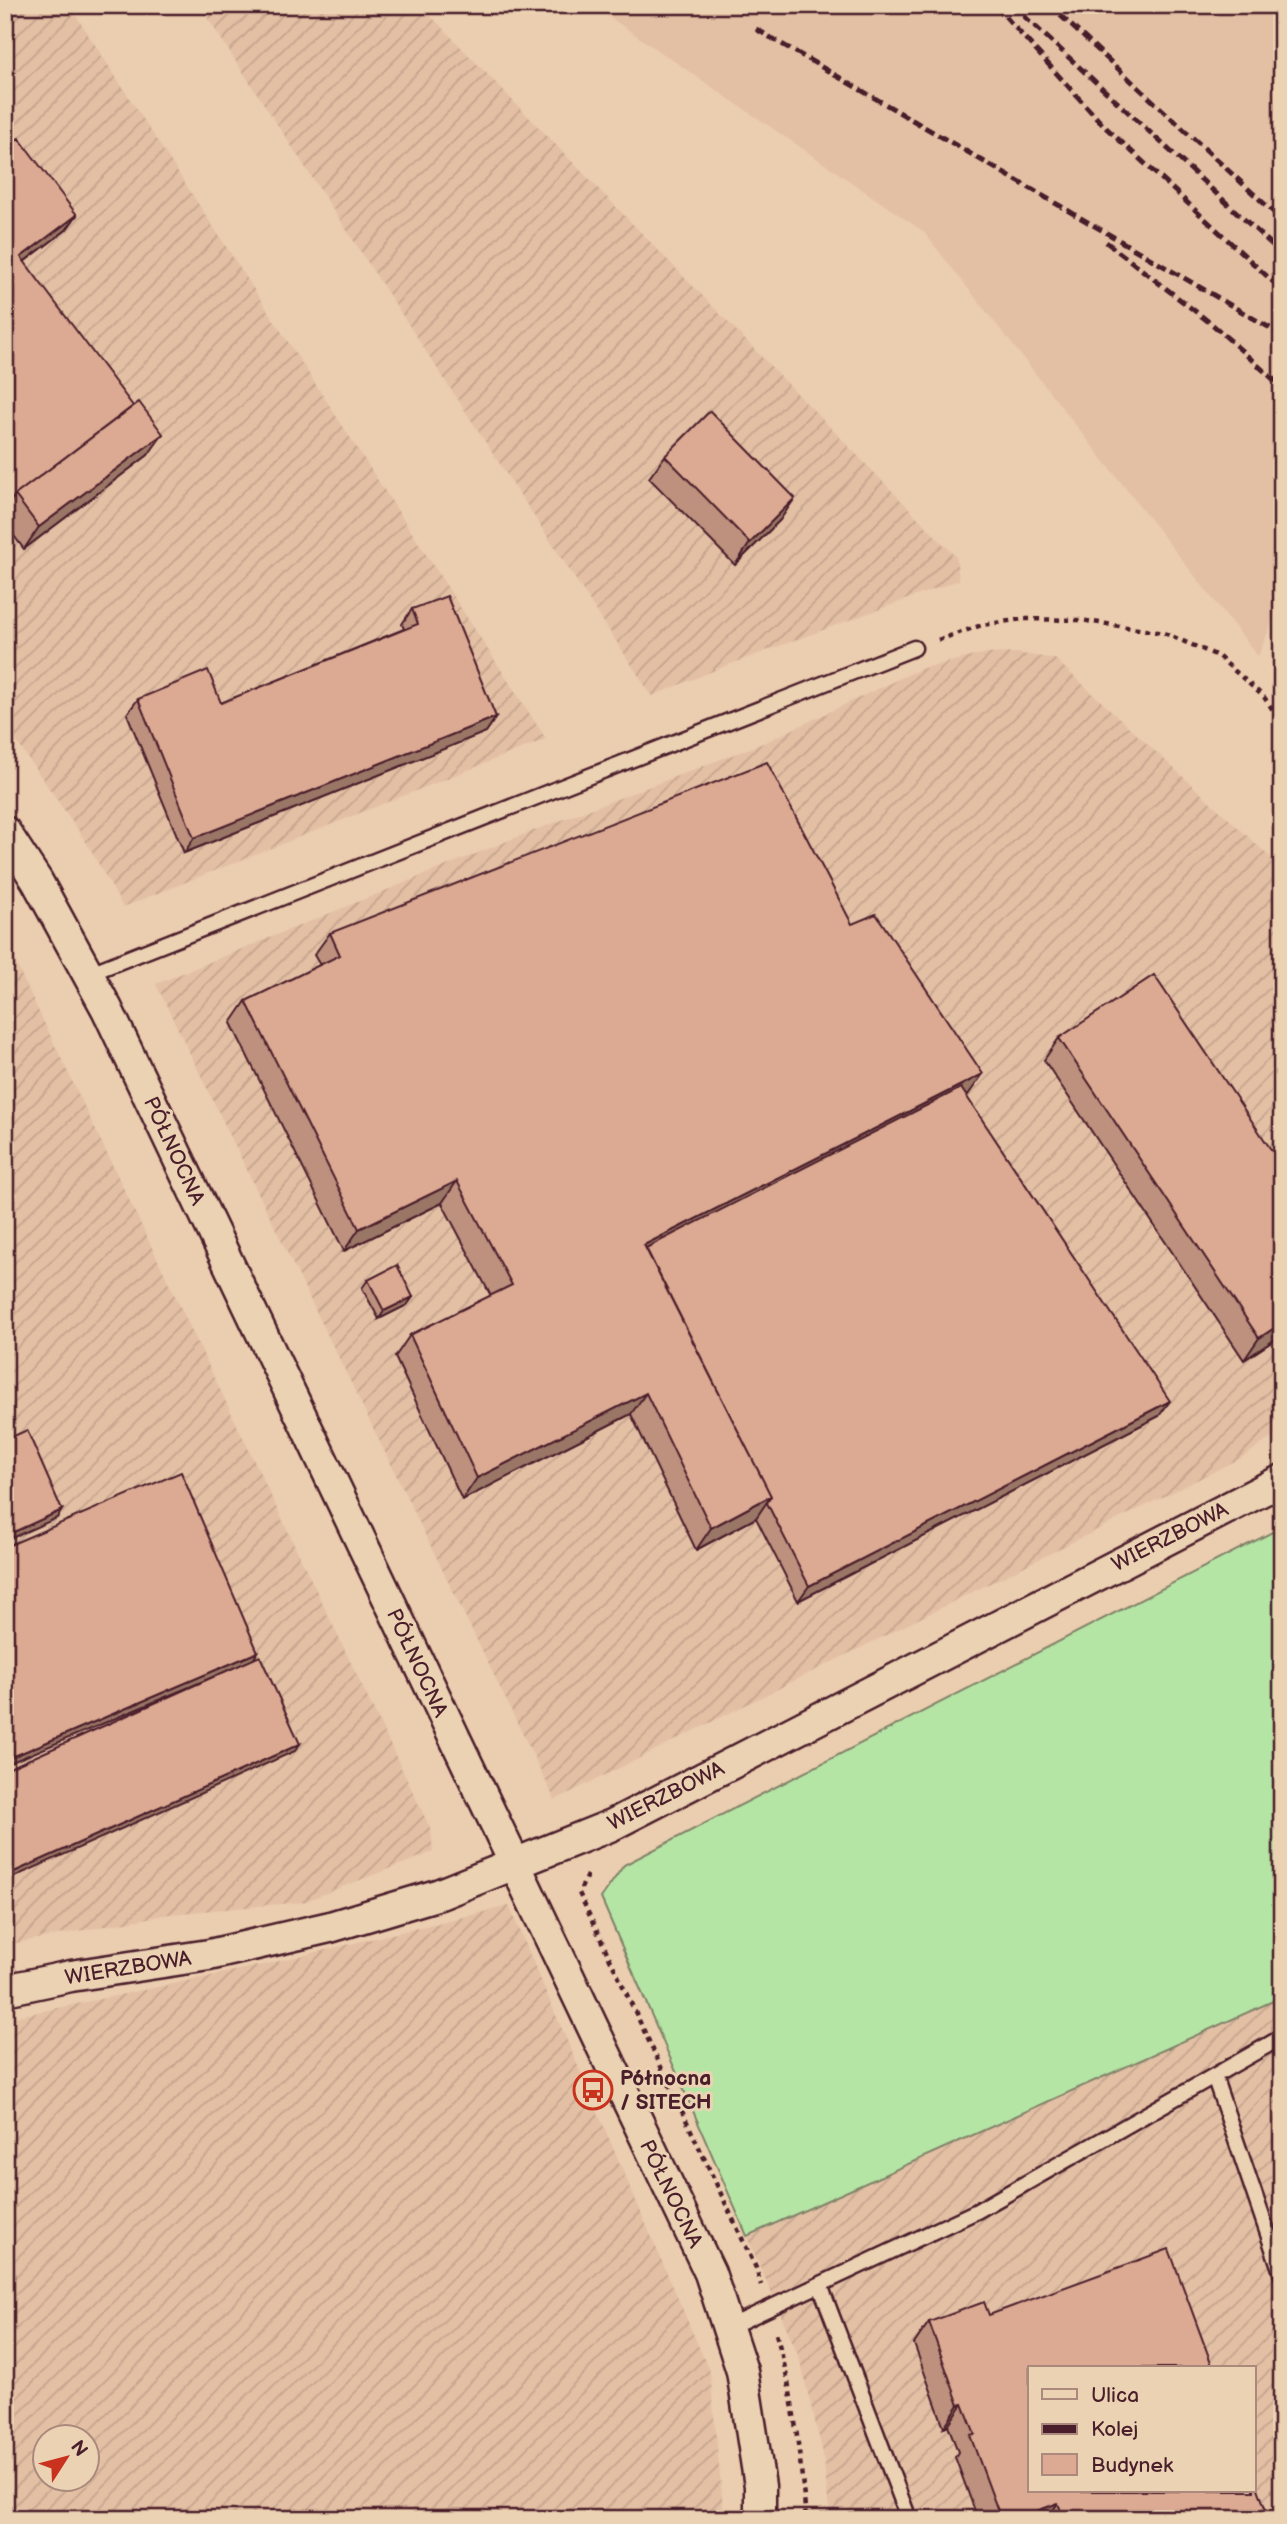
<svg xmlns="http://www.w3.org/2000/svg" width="1287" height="2524" viewBox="0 0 1287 2524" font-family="'Balsamiq Sans',sans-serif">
	<defs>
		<pattern id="industrial-furrows" width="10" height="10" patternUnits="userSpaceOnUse" patternTransform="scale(1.75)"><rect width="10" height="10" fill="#e3bfa4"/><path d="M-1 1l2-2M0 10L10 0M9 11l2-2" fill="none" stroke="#c4a48d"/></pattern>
	</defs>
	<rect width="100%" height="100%" fill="#ebcdaf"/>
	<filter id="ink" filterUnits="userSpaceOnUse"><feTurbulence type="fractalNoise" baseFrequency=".0143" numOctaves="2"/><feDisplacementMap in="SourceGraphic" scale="14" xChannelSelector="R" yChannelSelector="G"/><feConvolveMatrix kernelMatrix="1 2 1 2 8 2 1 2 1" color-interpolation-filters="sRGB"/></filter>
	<g filter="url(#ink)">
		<path fill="#e3bfa4" d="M592,5H1282V598L1258,656L923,231Z"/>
		<path fill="url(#industrial-furrows)" fill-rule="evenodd" d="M5,5H69L546,739L123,907L85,840L5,725Z
			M199,5H420L956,557L959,580L725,666L652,696Z
			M1016,653L1055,659L1282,868V1431L1241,1458L555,1800L156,984L520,836L766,742L920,669L983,654Z
			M16,964L431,1830L433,1852L303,1902L169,1914L5,1945V968Z
			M509,1906L710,2373L724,2519H5V2019L267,1964ZM88,2436V2478H46V2436Z
			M1282,1997V2519H830L823,2453L799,2357L747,2236ZM1030,2368H1254V2491H1030Z"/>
		<path fill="#b5e5a5" stroke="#808268" stroke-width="2" d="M1282,1527V1997L747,2236L601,1898L624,1865Z"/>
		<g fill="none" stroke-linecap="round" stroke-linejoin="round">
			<defs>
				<path id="service" d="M88,974L914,648
					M1214,2076L1282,2275
					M820,2285L909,2519
					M727,2328L977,2211L1282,2037"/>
				<path id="minor" d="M5,832L37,881L107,1009L710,2273L742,2371L760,2486V2519
					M5,1990L71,1976L209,1955L330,1927L440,1894L612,1825L1282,1480"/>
			</defs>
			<use href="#service" stroke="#4a1f2b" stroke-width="19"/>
			<use href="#minor" stroke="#4a1f2b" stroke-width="35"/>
			<path stroke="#4a1f2b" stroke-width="4.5" stroke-dasharray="5 5" stroke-linecap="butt" d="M938,640L982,625L1023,619L1081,620L1164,633L1218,656L1264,697L1282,723
				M587,1875L579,1893L756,2268L761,2285
				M776,2334C794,2394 800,2456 806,2519"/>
			<use href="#service" stroke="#ebd2b3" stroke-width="14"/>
			<use href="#minor" stroke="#ebd2b3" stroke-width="30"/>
			<path stroke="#4a1f2b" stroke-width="5" stroke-dasharray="10 5" stroke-linecap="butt" d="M995,5L1103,125L1282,290
				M1012,5L1282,254
				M1049,5L1282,220
				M756,29L1282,335
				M1106,242L1213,325L1282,387"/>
		</g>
		<path fill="#bd917e" stroke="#4a1f2b" stroke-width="2" d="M5,148L77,215L66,230L24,262L148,455L24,549L5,524Z
			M665,456L780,520L735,565L649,478Z
			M412,609L496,717L486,732L184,853L127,714L138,699L221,703L404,629L402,624Z
			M852,924L968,1095L966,1096L1159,1416L798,1601L756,1518L696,1550L631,1414L462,1500L395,1357L410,1335L491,1296L442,1203L344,1251L231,1023L246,1001L320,965L314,955L330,933Z
			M1059,1038L1282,1335L1244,1360L1044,1060Z
			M368,1280L413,1297L407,1305L379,1319L362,1288Z
			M989,2315L1269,2519H978L955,2457L958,2452L948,2425L944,2427L914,2344L929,2322Z"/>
		<path fill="#9a7666" stroke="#4a1f2b" stroke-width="2" d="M77,215L66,230L10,272L21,257Z
			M163,434L148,455L24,549L39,527Z
			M795,498L780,520L735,565L750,543Z
			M496,717L486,732L184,853L194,838Z
			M983,1074L968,1095L643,1259L644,1245Z
			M457,1181L442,1203L344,1251L359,1229Z
			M413,1297L407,1305L379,1319L384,1311Z
			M1282,1323V1335L1244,1360L1259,1338Z
			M646,1393L631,1414L462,1500L477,1478Z
			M1170,1401L1159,1416L798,1601L809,1586Z
			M771,1496L756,1518L696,1550L711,1528Z
			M62,1510L57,1518L5,1541V1536Z
			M258,1652L253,1660L5,1765V1760Z
			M300,1744L295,1751L5,1881V1876Z
			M963,2404L948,2425L944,2427L959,2405Z
			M1058,2503L1047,2519H1015Z"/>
		<path fill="#dca992" stroke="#4a1f2b" stroke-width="2" d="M19,138L77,215L21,257L133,406L15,495L10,502L5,496V148Z
			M139,402L163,434L39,527L15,495Z
			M710,411L795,498L750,543L665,456Z
			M447,596L496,717L194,838L138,699L208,670L221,703L418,624L412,609Z
			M767,762L852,924L876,914L983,1074L644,1245L771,1496L711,1528L646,1393L477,1478L410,1335L512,1285L457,1181L359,1229L246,1001L340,955L330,933Z
			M1154,975L1282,1166V1323L1259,1338L1059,1038Z
			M961,1088L1170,1401L809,1586L767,1503L771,1496L646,1248Z
			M397,1265L413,1297L384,1311L368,1280Z
			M27,1430L62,1510L5,1536V1440Z
			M181,1472L258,1652L5,1760V1547Z
			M260,1656L300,1744L5,1876V1770Z
			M1169,2249L1213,2368H1030V2491H1254V2477L1269,2519H1064L1058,2503L1015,2519H1001L970,2435L975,2434L963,2404L959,2405L929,2322L984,2302L989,2315Z"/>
	</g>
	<defs>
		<symbol id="bus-ring" viewBox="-11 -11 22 22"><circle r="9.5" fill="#ebd2b3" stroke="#c8321e" stroke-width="1.5"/><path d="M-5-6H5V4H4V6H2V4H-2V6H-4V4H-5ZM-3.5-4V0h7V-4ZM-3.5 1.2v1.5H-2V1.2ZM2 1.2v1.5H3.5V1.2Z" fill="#c8321e"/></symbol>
	</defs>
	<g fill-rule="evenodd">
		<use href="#bus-ring" x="571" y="2068" width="44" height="44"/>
	</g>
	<g text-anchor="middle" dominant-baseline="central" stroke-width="6" stroke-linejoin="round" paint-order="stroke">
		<g font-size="21" fill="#4a1f2b" stroke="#ebd2b3">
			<text transform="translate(174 1151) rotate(65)">PÓŁNOCNA</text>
			<text transform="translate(1170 1537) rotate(-27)">WIERZBOWA</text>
			<text transform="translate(417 1663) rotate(65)">PÓŁNOCNA</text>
			<text transform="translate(666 1796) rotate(-27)">WIERZBOWA</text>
			<text transform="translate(128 1968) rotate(-9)">WIERZBOWA</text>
			<text transform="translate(671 2194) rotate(64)">PÓŁNOCNA</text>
		</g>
		<g font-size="21" font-weight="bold" fill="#4a1f2b" stroke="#ebd2b3" text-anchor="start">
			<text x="620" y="2078">Północna<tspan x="620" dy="24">/ SITECH</tspan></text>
		</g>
	</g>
	<rect width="1287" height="2524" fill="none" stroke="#ebd2b3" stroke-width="28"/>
	<rect x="14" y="14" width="1259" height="2496" fill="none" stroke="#4a1f2b" stroke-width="2.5" filter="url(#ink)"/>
	<rect x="1028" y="2366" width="228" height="126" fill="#ebd2b3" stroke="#ab8a7d" stroke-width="2"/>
	<rect x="1042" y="2389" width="35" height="10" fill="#ebd2b3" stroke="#ab8a7d" stroke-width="2"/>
	<text x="1091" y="2402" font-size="21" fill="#4a1f2b">Ulica</text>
	<rect x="1042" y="2424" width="35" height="10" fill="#4a1f2b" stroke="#ab8a7d" stroke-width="2"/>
	<text x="1091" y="2436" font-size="21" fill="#4a1f2b">Kolej</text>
	<rect x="1042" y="2454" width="35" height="21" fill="#dca992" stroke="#ab8a7d" stroke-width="2"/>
	<text x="1091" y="2472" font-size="21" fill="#4a1f2b">Budynek</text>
	<g transform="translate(66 2458) rotate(54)"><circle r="33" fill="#ebd2b3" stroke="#ab8a7d" stroke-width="2"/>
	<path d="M0-5L12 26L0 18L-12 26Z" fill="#c8321e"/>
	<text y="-10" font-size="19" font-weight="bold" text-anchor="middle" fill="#4a1f2b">N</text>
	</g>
</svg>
